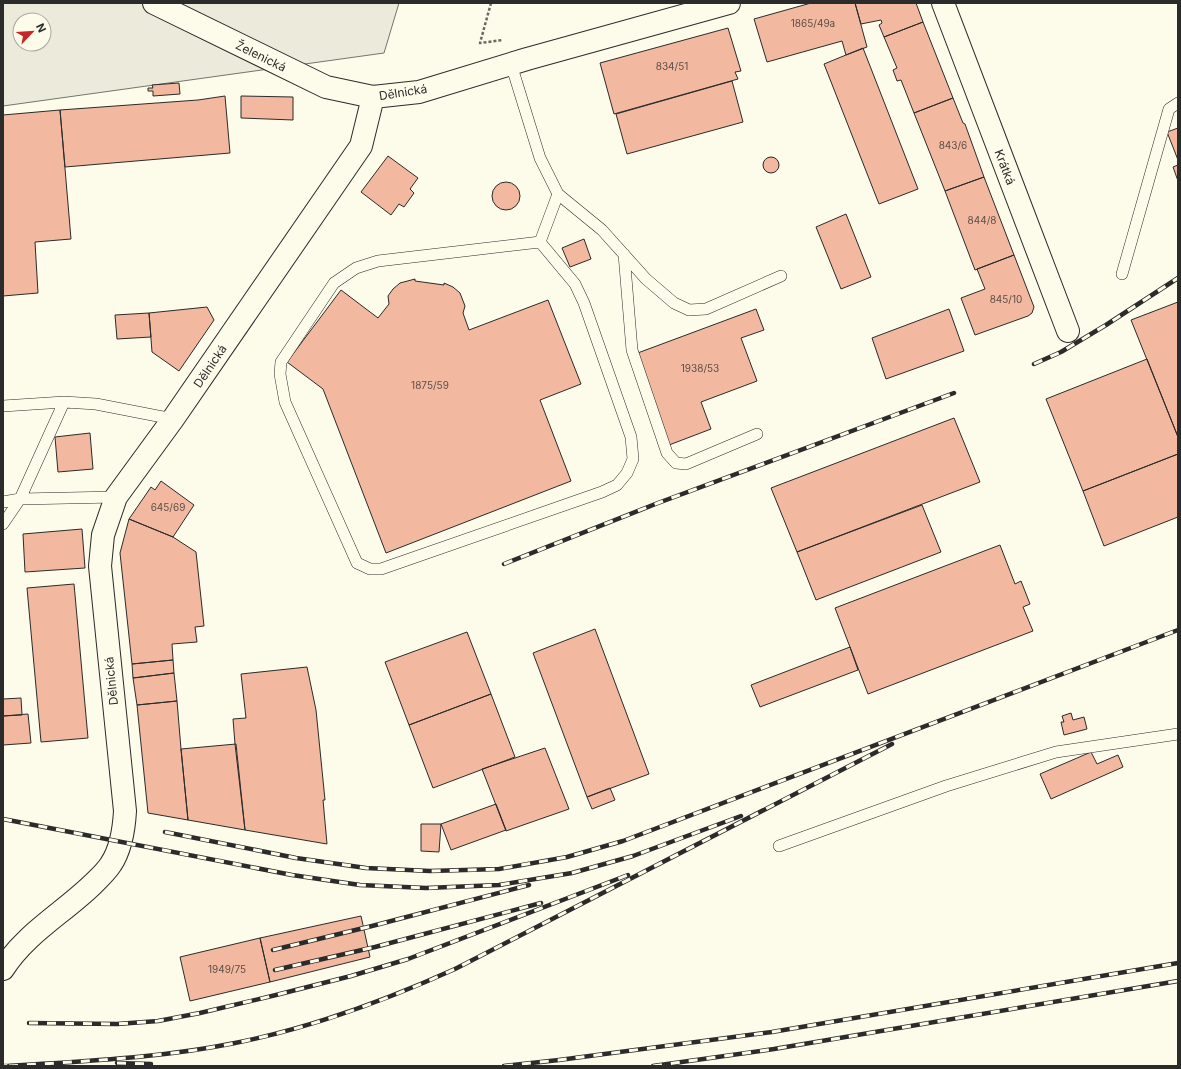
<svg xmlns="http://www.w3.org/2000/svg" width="1181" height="1069" viewBox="0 0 1181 1069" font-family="Inter,sans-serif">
	<rect width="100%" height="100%" fill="#fdfbea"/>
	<path fill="#ecebdb" stroke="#74746e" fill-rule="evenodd" d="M3,3H399L384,53L3,106ZM20,20H44V44H20Z"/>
	<path fill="#f2b8a0" stroke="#2b2b2b" d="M811,3H855L867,47L846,55L842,41L767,62L754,19Z
		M855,3H916L923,22L884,37L879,25L882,23L881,20L861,24Z
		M923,22L953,98L914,113L901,80L897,81L893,70L897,68L884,37Z
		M728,28L741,71L735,72L738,79L614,114L600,63Z
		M863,48L918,189L879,204L824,64Z
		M732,81L743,122L627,154L616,114Z
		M179,83L180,94L153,96V91H148V88H153L152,85Z
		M225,96L230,153L65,167L60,110L198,100Z
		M241,96L293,97V120L241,118Z
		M953,98L963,123L965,124L984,177L945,191L914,113Z
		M60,110L71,239L35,242L38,293L3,296V115Z
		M1178,128V160L1167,132Z
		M388,156L418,178L410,189L414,193L404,207L399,204L391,215L361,192Z
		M763 165a8 8 0 1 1 16 0a8 8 0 1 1-16 0Z
		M1178,165V181L1173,167Z
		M984,177L1014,255L975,270L945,191Z
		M492 196a14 14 0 1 1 28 0a14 14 0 1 1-28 0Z
		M846,214L871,277L841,289L816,227Z
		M584,239L591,259L570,267L562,248Z
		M1014,255L1034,307L1032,313L1028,316L975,335L961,298L985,289L977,269Z
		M415,279V281L444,285V283L453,287L460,293L465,306L463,313L469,330L548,300L581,384L540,400L571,481L386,553L323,389L287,362L341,290L378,318L389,304L388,296L393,289L400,283Z
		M1178,302V437L1131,320Z
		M207,307L214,320L179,371L152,352L149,313Z
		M756,309L764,330L741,338L757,381L701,402L711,429L669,445L635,354Z
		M949,309L964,351L886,379L872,338Z
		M149,313L151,337L117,339L115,315Z
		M1147,359L1178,437V454L1083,491L1046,399Z
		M954,418L980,482L797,552L771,488Z
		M90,433L93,469L58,472L55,437Z
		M1178,454V517L1104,546L1083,491Z
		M161,481L194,505L173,537L129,519L151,487L155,490Z
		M922,505L941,552L816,600L797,552Z
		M129,519L173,537L196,552L204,626L195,627L197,642L172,644L173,660L132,664L120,553Z
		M82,529L85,568L25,572L23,534Z
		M1000,545L1015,584L1021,581L1030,604L1023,607L1033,631L868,694L835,608Z
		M74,584L88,738L41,742L27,588Z
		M595,629L649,774L587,797L533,653Z
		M467,632L491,694L409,725L385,662Z
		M850,647L858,670L760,707L751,685Z
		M173,660L174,673L133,678L132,664Z
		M307,667L316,710L325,800H323L327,844L245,830L235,744L233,719L246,718L241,674Z
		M174,673L177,701L137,705L133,678Z
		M491,694L515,757L433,788L409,725Z
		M21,698L22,715L3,716V699Z
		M177,701L181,749L188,820L148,813L137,705Z
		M1071,713L1073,720L1084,717L1087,729L1064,735L1061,722H1064L1062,716Z
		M28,714L31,743L3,745V716Z
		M236,744L245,830L188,820L181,749Z
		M545,748L569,809L506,831L482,769Z
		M1091,752L1097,764L1118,755L1123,767L1051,799L1040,774Z
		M610,788L615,800L592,809L587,797Z
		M496,804L506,830L451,850L441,824Z
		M421,824H441L439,852L421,851Z
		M361,916L370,957L270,982L260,938Z
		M260,938L270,982L190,1001L180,957Z"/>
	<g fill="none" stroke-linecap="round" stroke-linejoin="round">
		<path stroke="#d3d1c4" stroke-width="22" stroke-dasharray="22 11" stroke-linecap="butt" d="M3,1063V1066"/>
		<defs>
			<path id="lane" d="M511,64L540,158L558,194L602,230L646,279L674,303L689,310L706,309L781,276
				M540,242L378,261L356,268L334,283L281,362L280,374L285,402L357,563L370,569H381L602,492L617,485L627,473L633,459L631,437L584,303L575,284L540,242L558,194
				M624,254L632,350L667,453L676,463L686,464L757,434
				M1122,274L1169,109L1178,103
				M3,406L64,402L96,404L173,419
				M3,502L20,499L116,497
				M3,524L20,499L64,402
				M779,846L946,786L1056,752L1178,734"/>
			<path id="street" d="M154,3L326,87L373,97
				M943,3L1068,331
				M3,969C25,934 63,913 92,885C99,878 106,872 111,864C121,849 124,829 125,811L100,566L103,535L116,497L173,419L361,146L373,97L419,92L527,59L729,3"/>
		</defs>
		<use href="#lane" stroke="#2b2b2b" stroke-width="12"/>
		<use href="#street" stroke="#2b2b2b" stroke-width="24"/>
		<path stroke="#6a6964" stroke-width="2.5" stroke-dasharray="3 2" stroke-linecap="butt" d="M491,3L480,43L503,40"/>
		<use href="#lane" stroke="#fdfbea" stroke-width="11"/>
		<use href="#street" stroke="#fdfbea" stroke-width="22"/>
		<defs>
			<path id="rail" d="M1034,364L1061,352L1106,325L1178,278
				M504,564L658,503L954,393
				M3,819L292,875L360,885L426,888L499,885L572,873L633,856L741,816
				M165,832L296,858L366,868L430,871L499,869L567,857L623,841L1178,630
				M273,950L372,926L529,885
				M275,970L375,947L541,903
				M29,1023L117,1024L158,1021L200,1013L276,995L351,976L408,959L628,875
				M117,1063L151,1064
				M9,1066C84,1061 161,1058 235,1043C311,1028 384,1001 455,969L892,744
				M504,1066L559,1060L772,1032L1178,963
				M653,1066L774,1049L1178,981"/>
		</defs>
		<use href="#rail" stroke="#2b2b2b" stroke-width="4.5"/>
		<use href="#rail" stroke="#fdfbea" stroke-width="3" stroke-dasharray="9" stroke-linecap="butt"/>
	</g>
	<g text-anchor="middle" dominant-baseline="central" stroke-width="3" stroke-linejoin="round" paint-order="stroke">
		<g font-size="10" fill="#5d4e48">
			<text x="813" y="23">1865/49a</text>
			<text x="672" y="66">834/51</text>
			<text x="953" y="145">843/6</text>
			<text x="982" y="220">844/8</text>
			<text x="1006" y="299">845/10</text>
			<text x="700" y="368">1938/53</text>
			<text x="430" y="385">1875/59</text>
			<text x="168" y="507">645/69</text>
			<text x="227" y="969">1949/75</text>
		</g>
		<g font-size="12" fill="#2b2b2b" stroke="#fdfbea">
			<text transform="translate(261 56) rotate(26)">Želenická</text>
			<text transform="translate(403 92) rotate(-9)">Dělnická</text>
			<text transform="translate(1005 167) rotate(69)">Krátká</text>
			<text transform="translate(210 366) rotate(-56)">Dělnická</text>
			<text transform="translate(111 681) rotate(-96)">Dělnická</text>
		</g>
	</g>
	<rect width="1181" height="1069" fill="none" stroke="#2b2b2b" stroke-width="8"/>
	<g transform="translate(32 32) rotate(65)"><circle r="19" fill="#fdfbea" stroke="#a9a89e"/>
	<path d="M0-3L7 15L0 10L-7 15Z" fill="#c62828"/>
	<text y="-6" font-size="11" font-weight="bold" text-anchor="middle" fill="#2b2b2b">N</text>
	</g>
</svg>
